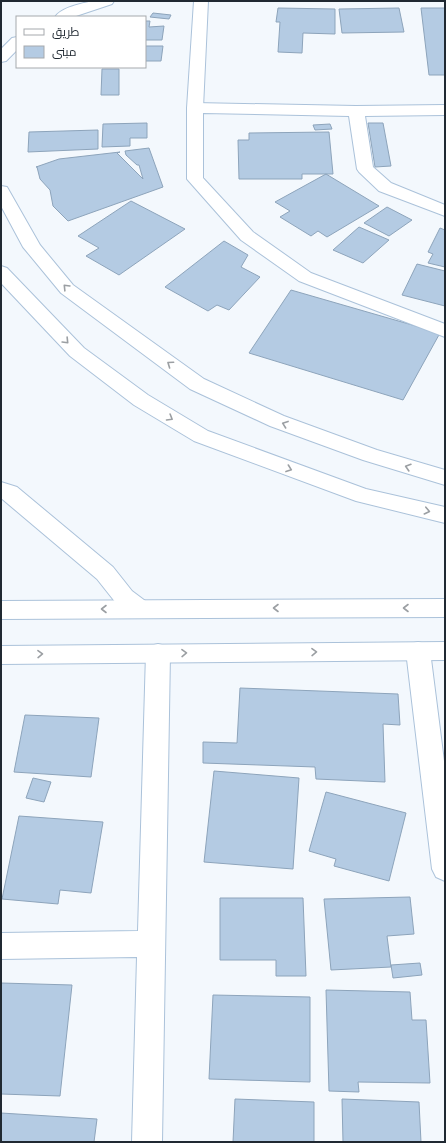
<svg xmlns="http://www.w3.org/2000/svg" width="446" height="1143" viewBox="0 0 446 1143" font-family="'PT Sans',Cairo,sans-serif">
	<rect width="100%" height="100%" fill="#f3f8fd"/>
	<path fill="#b4cbe3" stroke="#8da4bb" d="M278,8L335,9V34L303,33L302,53L278,52L280,22H276Z
		M399,8L404,32L342,33L339,9Z
		M421,8H445V75H429Z
		M153,13L171,15L169,19L150,17Z
		M145,21H150L149,27L164,26L162,40H145Z
		M145,46H163L161,61H145Z
		M102,69H119V95H101Z
		M147,123V138H130V146L102,147L103,124Z
		M368,123H383L391,166L375,167Z
		M330,124L332,129L315,130L313,125Z
		M98,130V149L28,152L29,132Z
		M329,132L333,174H302V179H239L238,140H249V133Z
		M149,148L163,187L68,221L53,206L50,190L40,179L37,167H36L59,159L120,152L117,153L143,179L139,165H137L126,155L125,151Z
		M326,174L379,206L327,237L318,231L311,236L280,217L290,211L275,202Z
		M131,201L185,229L119,275L86,256L99,248L78,236Z
		M387,207L412,220L389,236L364,223Z
		M359,227L389,240L363,263L333,250Z
		M440,228L445,230V267L428,263L433,254L428,252Z
		M224,241L248,255L241,267L260,277L229,310L217,305L208,311L165,287Z
		M417,264L445,271V306L402,295Z
		M291,290L440,333L403,400L249,353Z
		M240,688L398,694L400,725L383,724L385,782L316,779L315,767L203,763V742L237,743Z
		M25,715L99,718L91,777L14,772Z
		M214,771L299,778L293,869L204,862Z
		M33,778L51,782L44,802L26,798Z
		M326,792L406,813L389,881L334,866L336,859L309,851Z
		M19,816L103,822L91,893L60,890L58,904L2,899Z
		M410,897L414,934L387,936L391,967L331,970L324,899Z
		M220,898H303L306,976H276V960H220Z
		M420,963L422,975L393,978L391,965Z
		M1,983L72,985L60,1096L1,1094Z
		M326,990L410,992L412,1020H426L430,1083L358,1082L359,1092L329,1091Z
		M213,995L310,997V1082L209,1079Z
		M235,1099L314,1102V1142H233Z
		M342,1099L419,1102L421,1142H343Z
		M1,1113L97,1119L94,1142H1Z"/>
	<g fill="none" stroke-linecap="round" stroke-linejoin="round">
		<defs>
			<path id="minor" d="M195,103L356,106L445,105V115L365,116L373,167L391,183L445,205V216L379,191L359,172L357,169L349,116L203,113V178L253,232L311,273L445,324V337L299,281L241,240L187,179V108L189,105Z
				M1,482L17,487L113,567L132,591L148,603L151,609L148,615L140,618L132,615L116,603L97,579L1,498Z
				M418,642L426,644L430,651L445,769V881L436,877L432,869L406,651L410,644Z
				M158,644L166,646L170,653L162,1142H132L137,957L1,959V933L138,931L146,653L150,646Z"/>
			<path id="tertiary" d="M92,1H114L112,4L73,17H55C62,7 81,4 92,1Z
				M194,1H208L203,108L201,111L195,113L189,111L187,108Z
				M17,37V50L6,61L1,62V49L12,38Z
				M1,186L7,187L40,245L73,285L204,379L284,416L377,450L445,470V485L363,460L270,426L190,389L61,293L23,247L1,206Z
				M1,266L7,268L84,348L148,395L208,431L366,489L445,507V523L356,501L194,441L134,405L70,356L1,283Z
				M445,599V617L1,619V601Z
				M445,642V660L1,664V646Z"/>
		</defs>
		<use href="#minor" stroke="#abc2da" stroke-width="2"/>
		<use href="#tertiary" stroke="#abc2da" stroke-width="2"/>
		<use href="#minor" fill="#fff" fill-rule="evenodd"/>
		<use href="#tertiary" fill="#fff" fill-rule="evenodd"/>
	</g>
	<defs><path id="oneway-chevron" d="M-2-3.5L2.5 0L-2 3.5" fill="none" stroke-width="1.6" stroke-linecap="round" stroke-linejoin="round"/></defs>
	<g stroke="#9b9fa3">
		<use href="#oneway-chevron" transform="translate(66 287) rotate(-134)"/>
		<use href="#oneway-chevron" transform="translate(66 341) rotate(46)"/>
		<use href="#oneway-chevron" transform="translate(170 364) rotate(-145)"/>
		<use href="#oneway-chevron" transform="translate(170 418) rotate(31)"/>
		<use href="#oneway-chevron" transform="translate(285 424) rotate(-160)"/>
		<use href="#oneway-chevron" transform="translate(408 467) rotate(-163)"/>
		<use href="#oneway-chevron" transform="translate(289 469) rotate(20)"/>
		<use href="#oneway-chevron" transform="translate(427 511) rotate(13)"/>
		<use href="#oneway-chevron" transform="translate(276 608) rotate(180)"/>
		<use href="#oneway-chevron" transform="translate(406 608) rotate(180)"/>
		<use href="#oneway-chevron" transform="translate(104 609) rotate(180)"/>
		<use href="#oneway-chevron" transform="translate(314 652) rotate(-1)"/>
		<use href="#oneway-chevron" transform="translate(184 653) rotate(-1)"/>
		<use href="#oneway-chevron" transform="translate(40 654) rotate(-1)"/>
	</g>
	<rect width="446" height="1143" fill="none" stroke="#202932" stroke-width="4"/>
	<rect x="16" y="16" width="130" height="52" fill="#ffffff" stroke="#a6a9ad"/>
	<rect x="24" y="29" width="20" height="6" fill="#ffffff" stroke="#a6a9ad"/>
	<text x="52" y="36" font-size="12" fill="#202932">طريق</text>
	<rect x="24" y="46" width="20" height="12" fill="#b4cbe3" stroke="#a6a9ad"/>
	<text x="52" y="56" font-size="12" fill="#202932">مبنى</text>
</svg>
